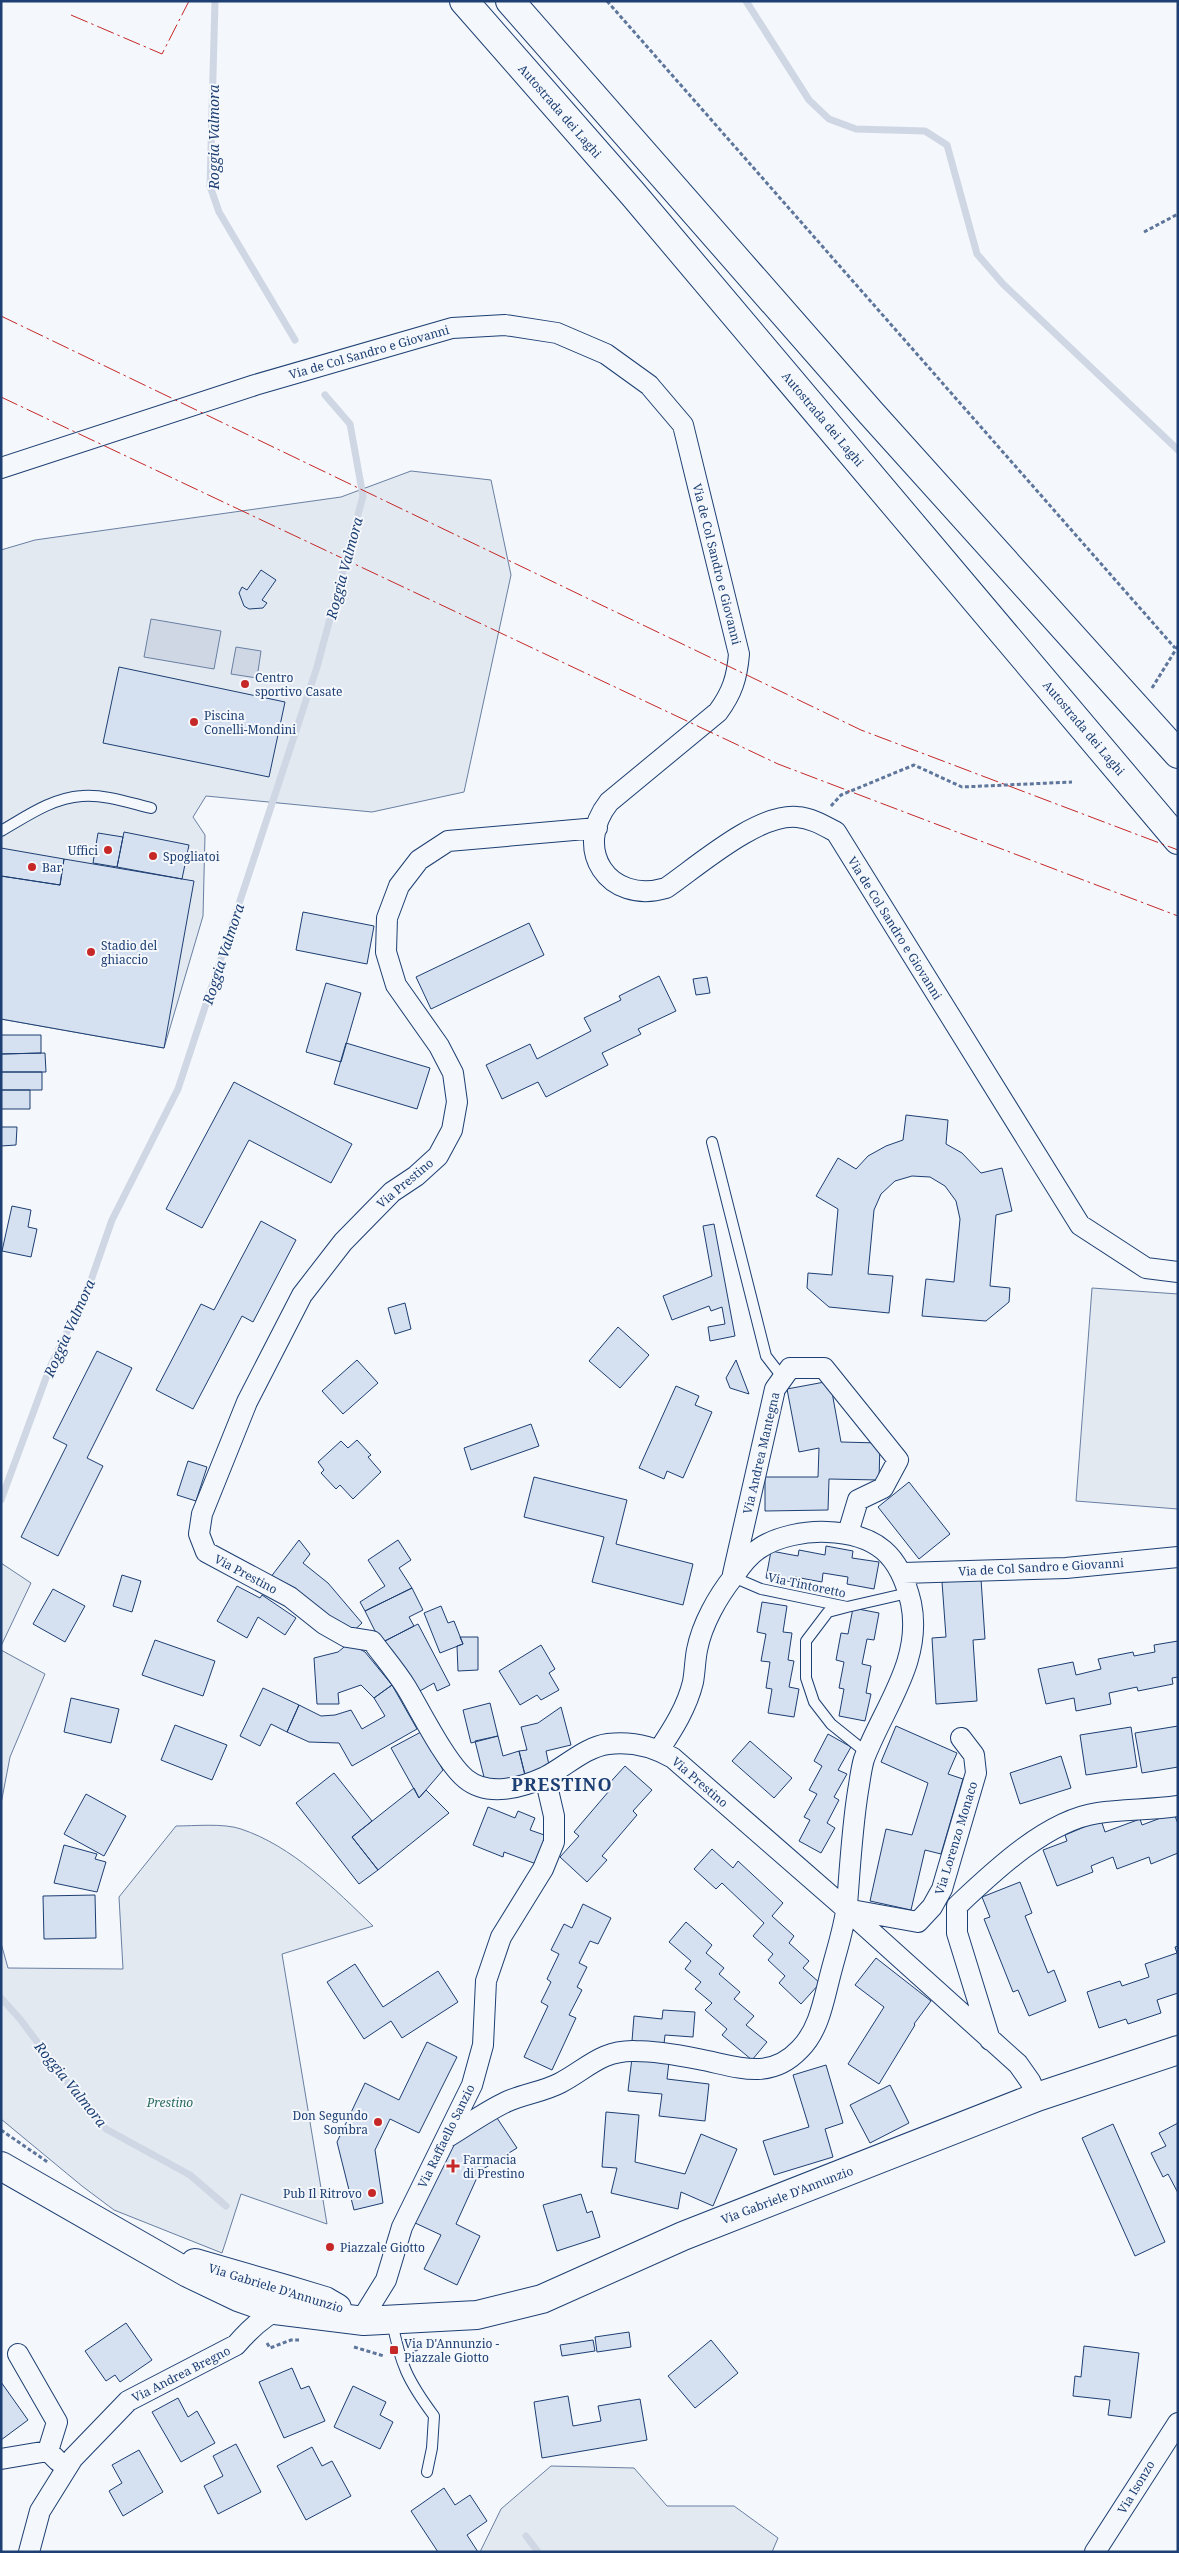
<svg xmlns="http://www.w3.org/2000/svg" width="1179" height="2553" viewBox="0 0 1179 2553" font-family="'Noto Serif',serif">
	<rect width="100%" height="100%" fill="#f4f7fb"/>
	<path fill="#e3e9f0" stroke="#687fa3" d="M411,471L491,480L511,575L464,792L372,812L206,796L193,817L205,835L203,916L164,1048L1,1019V550L35,540L341,497Z
		M1092,1288L1178,1294V1509L1076,1501Z
		M1,1563L31,1583L1,1646Z
		M1,1650L45,1674L10,1757L1,1804Z
		M176,1826C194,1826 224,1823 241,1829C292,1846 335,1889 373,1926L282,1954L327,2224L241,2194L222,2253L114,2210L82,2186L1,2119V1943L8,1968L123,1969L119,1897Z
		M551,2466L634,2468L667,2506H734L778,2538L772,2552H480L501,2509Z"/>
	<path fill="#cfd7e4" stroke="#687fa3" d="M151,619L221,631L214,669L144,657Z
		M236,647L261,651L257,678L231,674Z"/>
	<g fill="none" stroke-linecap="round" stroke-linejoin="round">
		<path stroke="#cfd7e4" stroke-width="7" d="M215,1L210,186L219,212L295,340
			M746,1L809,100L829,119L856,129L925,131L947,145L977,254L1003,284L1178,450
			M1,1500L50,1367L89,1286L112,1220L178,1089L317,667L363,496L350,424L325,395
			M1,1998L20,2019L86,2107L106,2129L190,2175L226,2206
			M526,2536L538,2552"/>
	</g>
	<path fill="#d5e0f0" stroke="#1d3f73" d="M261,570L276,580L262,600L267,603L263,608L249,609L244,606L239,593L242,587L247,590Z
		M119,667L285,702L269,777L103,743Z
		M124,832L189,845L182,879L117,867Z
		M98,833L123,837L117,867L93,863Z
		M1,848L64,859L60,885L1,876Z
		M64,859L194,881L164,1048L1,1019V876L60,885Z
		M303,912L374,926L367,964L296,950Z
		M529,923L544,955L431,1009L416,977Z
		M659,976L676,1011L638,1029L641,1034L602,1053L608,1065L546,1097L538,1082L502,1099L486,1065L530,1044L537,1059L591,1031L584,1018L621,1000L619,996Z
		M707,977L710,993L696,995L693,979Z
		M326,983L361,993L341,1062L306,1052Z
		M1,1035H41V1053L1,1054Z
		M346,1043L430,1068L417,1109L334,1084Z
		M45,1053L46,1072H1V1054Z
		M1,1072H42V1090H1Z
		M234,1082L352,1144L331,1183L249,1140L202,1228L166,1209Z
		M1,1090H30V1109H1Z
		M906,1115L948,1120L946,1144L962,1153L981,1173L1002,1168L1012,1211L996,1215L990,1286L1010,1288L1009,1302L986,1321L922,1316L926,1279L954,1282L960,1219L956,1201L945,1186L930,1177L912,1176L895,1181L881,1194L874,1210L868,1274L893,1276L889,1313L829,1307L807,1288L808,1273L832,1275L838,1209L816,1196L838,1158L856,1169L868,1156L886,1146L903,1140Z
		M1,1127H17L16,1145L1,1146Z
		M12,1206L31,1210L28,1227L37,1229L31,1257L2,1251Z
		M261,1221L296,1240L253,1322L242,1316L193,1409L156,1390L201,1304L214,1310Z
		M714,1224L735,1336L710,1341L708,1327L725,1324L722,1307L711,1311L709,1306L672,1320L663,1296L712,1276L703,1226Z
		M405,1303L411,1329L395,1334L388,1308Z
		M618,1327L649,1355L620,1388L589,1361Z
		M97,1351L132,1368L87,1458L103,1466L58,1556L21,1537L67,1445L53,1438Z
		M357,1360L378,1383L343,1414L322,1391Z
		M736,1360L749,1394L730,1388L726,1378Z
		M830,1381L841,1442L880,1443L879,1480L829,1479L828,1510L765,1511V1477H818L819,1448L799,1452L787,1389Z
		M676,1386L699,1396L695,1405L712,1412L683,1478L667,1471L664,1479L639,1468Z
		M531,1424L539,1446L471,1470L464,1448Z
		M357,1440L371,1455L368,1457L381,1472L353,1499L340,1485L336,1489L321,1473L324,1470L318,1462L341,1441L348,1448Z
		M188,1461L207,1467L196,1501L177,1495Z
		M534,1477L627,1500L616,1544L693,1564L683,1605L592,1582L604,1537L524,1517Z
		M909,1482L950,1534L919,1559L878,1507Z
		M299,1540L310,1554L303,1563L328,1583L362,1623L348,1636L267,1582Z
		M398,1540L411,1560L399,1568L412,1588L365,1611L360,1602L385,1586L368,1560Z
		M826,1546L853,1551L852,1558L879,1562L874,1589L847,1584L848,1577L823,1573L822,1582L795,1577L793,1582L766,1578L771,1551L798,1556L799,1550L825,1555Z
		M122,1575L141,1581L132,1612L113,1606Z
		M981,1579L985,1639L973,1640L977,1701L936,1704L932,1638L946,1637L942,1582Z
		M237,1586L260,1598L262,1595L296,1618L285,1635L258,1617L247,1638L217,1621Z
		M412,1588L423,1610L409,1617L414,1626L381,1643L365,1611Z
		M53,1589L85,1606L65,1642L33,1624Z
		M762,1602L787,1606L783,1632L792,1633L788,1660L794,1661L789,1687L799,1689L794,1717L768,1713L772,1689L766,1688L770,1662L761,1661L766,1634L757,1632Z
		M441,1606L448,1623L454,1621L463,1644L440,1653L424,1613Z
		M853,1608L879,1613L874,1640L867,1639L862,1664L871,1666L866,1693L871,1694L865,1721L839,1716L844,1689L839,1688L844,1662L836,1660L841,1633L848,1634Z
		M418,1624L450,1685L437,1691L434,1683L418,1692L381,1643Z
		M460,1637H478V1670L458,1671L457,1646L463,1644Z
		M155,1640L215,1661L203,1696L142,1675Z
		M1178,1641V1677L1172,1678L1173,1684L1138,1691L1137,1687L1109,1693L1111,1704L1076,1711L1074,1698L1046,1704L1038,1669L1073,1662L1076,1675L1101,1669L1098,1659L1133,1652L1134,1656L1155,1652L1154,1645Z
		M349,1643L365,1652L392,1685L374,1698L361,1685L338,1693L339,1704H317L314,1658L338,1652Z
		M541,1645L555,1669L549,1673L559,1690L541,1700L537,1695L520,1705L499,1671Z
		M392,1685L417,1729L352,1766L339,1743L309,1742L287,1732L299,1705L321,1716L335,1715L351,1710L362,1729L385,1716L374,1698Z
		M263,1688L299,1705L287,1732L271,1724L260,1746L240,1736Z
		M71,1698L119,1709L111,1743L64,1732Z
		M490,1703L498,1736L471,1743L463,1710Z
		M561,1707L571,1745L546,1751L549,1765L525,1775L519,1751L527,1750L521,1727L538,1723Z
		M175,1725L227,1745L212,1780L161,1760Z
		M896,1726L957,1753L948,1774L963,1779L941,1854L925,1850L911,1910L870,1901L886,1829L912,1835L928,1783L881,1762Z
		M1178,1726V1767L1142,1773L1135,1733Z
		M1131,1727L1137,1767L1086,1775L1080,1735Z
		M421,1732L443,1770L419,1798L391,1748Z
		M828,1734L851,1747L838,1770L847,1774L834,1797L839,1800L827,1823L835,1828L821,1853L799,1841L810,1820L804,1817L817,1794L809,1790L822,1766L814,1761Z
		M498,1736L503,1756L519,1751L525,1775L486,1785L475,1741Z
		M750,1741L792,1778L774,1798L732,1761Z
		M1061,1756L1071,1788L1020,1804L1010,1773Z
		M625,1766L652,1790L633,1811L637,1815L602,1856L607,1860L587,1882L560,1857L579,1836L574,1832L609,1791L605,1788Z
		M334,1773L372,1821L352,1837L378,1870L359,1884L296,1803Z
		M414,1788L419,1798L426,1790L449,1813L378,1870L352,1837Z
		M86,1794L126,1816L104,1856L64,1834Z
		M488,1807L515,1818L518,1811L535,1818L530,1830L550,1837L539,1865L504,1852L503,1857L473,1845Z
		M1174,1813L1178,1824V1853L1151,1864L1149,1857L1117,1869L1113,1857L1091,1866L1093,1872L1057,1886L1043,1850L1067,1841L1065,1835L1101,1820L1105,1832L1140,1819L1142,1825Z
		M64,1845L97,1854L95,1859L106,1862L97,1892L54,1883Z
		M712,1849L733,1868L738,1861L783,1903L772,1916L794,1936L789,1943L809,1961L803,1968L820,1983L801,2004L779,1983L785,1976L768,1960L773,1954L753,1936L764,1923L722,1883L716,1889L694,1869Z
		M1020,1882L1032,1913L1025,1916L1048,1973L1054,1970L1066,2001L1029,2016L1018,1990L1013,1992L984,1919L990,1917L982,1897Z
		M95,1895L96,1938L44,1939L43,1896Z
		M583,1904L611,1918L598,1944L590,1941L579,1963L587,1967L577,1987L582,1990L569,2015L576,2018L552,2070L524,2057L548,2006L541,2002L551,1982L547,1979L559,1954L551,1950L564,1924L572,1928Z
		M686,1922L712,1945L706,1953L724,1968L719,1974L740,1992L734,1999L754,2016L746,2025L767,2042L752,2060L722,2035L727,2029L705,2010L712,2003L695,1989L701,1982L685,1969L691,1961L669,1942Z
		M1178,1946V1993L1157,2000L1161,2013L1128,2024L1126,2019L1099,2028L1087,1992L1120,1981L1122,1986L1149,1977L1145,1964L1177,1953L1175,1947Z
		M876,1958L931,2001L914,2024L915,2025L879,2084L848,2064L884,2007L855,1985Z
		M355,1964L383,2007L438,1971L458,2002L402,2038L391,2021L364,2039L327,1982Z
		M663,2010L695,2012L693,2037L665,2035L664,2044L632,2041L634,2016L662,2019Z
		M427,2042L457,2057L419,2133L390,2119L375,2150L383,2203L354,2210L337,2142L365,2083L399,2100Z
		M632,2058L669,2062L667,2079L709,2084L705,2121L659,2116L662,2094L628,2091Z
		M826,2065L843,2123L825,2129L833,2157L774,2175L763,2141L809,2127L793,2075Z
		M890,2085L909,2123L870,2143L850,2105Z
		M606,2112L639,2115L635,2162L685,2174L701,2134L737,2149L713,2206L681,2192L678,2209L611,2193L617,2168L602,2167Z
		M495,2115L517,2148L480,2171L456,2224L480,2236L457,2285L424,2269L441,2235L413,2222L449,2144Z
		M1178,2123V2193L1168,2174L1163,2177L1151,2153L1166,2146L1159,2133Z
		M1113,2124L1165,2242L1135,2256L1082,2138Z
		M581,2194L587,2213L592,2211L600,2237L557,2251L543,2205Z
		M126,2323L152,2360L120,2382L115,2375L106,2381L85,2351Z
		M629,2332L631,2347L597,2352L595,2337Z
		M593,2340L595,2351L562,2356L560,2345Z
		M711,2340L738,2373L695,2408L668,2376Z
		M1084,2346L1139,2353L1131,2418L1108,2415L1110,2400L1073,2396L1075,2376L1081,2377Z
		M292,2368L301,2389L309,2386L325,2421L284,2438L259,2382Z
		M1,2382L28,2420L1,2440Z
		M353,2386L386,2402L380,2415L393,2422L380,2449L334,2427Z
		M568,2396L573,2426L601,2421L598,2406L640,2399L647,2440L542,2458L534,2402Z
		M178,2398L188,2417L197,2411L215,2443L181,2462L152,2412Z
		M236,2444L261,2492L218,2514L204,2486L223,2476L213,2456Z
		M312,2447L322,2466L332,2461L351,2496L306,2520L277,2466Z
		M139,2450L163,2492L123,2516L109,2491L122,2483L112,2465Z
		M444,2488L455,2505L470,2495L487,2521L467,2535L478,2552H438L411,2511Z"/>
	<g fill="none" stroke-linecap="round" stroke-linejoin="round">
		<defs>
			<path id="lane" d="M1,831C27,816 52,798 82,796C104,794 130,803 151,808
				M712,1142L766,1356L783,1378
				M733,1577L761,1589L847,1607L908,1593
				M847,1607L828,1612L806,1641V1678L814,1702L831,1724L867,1753
				M392,2321C400,2364 408,2381 434,2416L432,2448L427,2472"/>
			<path id="street" d="M1,468L255,385L452,328L505,325L557,333L606,354L649,385L683,425L739,654C737,678 732,693 718,712L609,802C572,849 608,905 666,888C698,866 758,813 797,817C811,818 823,825 836,832L1080,1225L1146,1268L1178,1272
				M597,828L448,841L419,860L399,886L387,918L386,952L396,985L439,1046L453,1073L457,1102L452,1130L438,1156L416,1176L392,1192L343,1242L302,1295L247,1402L202,1514L199,1534L206,1552L290,1597L324,1624L347,1637L372,1641C383,1656 396,1671 406,1687C420,1710 446,1763 466,1779C488,1797 521,1788 545,1777C565,1767 585,1747 608,1744C631,1741 654,1747 673,1758L846,1909L1018,2064L1030,2081L1037,2097
				M903,1573L1066,1568L1178,1557
				M733,1574L775,1389L790,1368H824L898,1460L883,1488L858,1500L848,1533
				M846,1909L918,1922L932,1907L942,1889L976,1773L974,1755L961,1738
				M990,2040L957,1933V1906C993,1872 1047,1820 1098,1813C1124,1809 1151,1810 1178,1806
				M446,2138C466,2126 485,2112 506,2102C523,2094 543,2092 560,2083C587,2069 601,2050 635,2051C656,2051 678,2055 698,2059C736,2066 769,2082 800,2049C818,2031 823,2004 829,1980C835,1955 844,1930 847,1905C850,1867 852,1829 858,1791C860,1780 861,1769 864,1759C883,1708 923,1661 911,1603C900,1555 877,1534 827,1532C806,1531 778,1536 760,1548C750,1554 740,1567 734,1576C718,1596 702,1624 697,1650C695,1660 695,1671 693,1682C687,1707 673,1729 659,1750
				M364,2321L365,2314L386,2280L402,2227L472,2085L483,2045L486,1981L501,1937L543,1869L554,1842V1816L545,1777
				M18,2354L57,2422L48,2451
				M1,2459L48,2451L58,2461
				M29,2552L40,2511L73,2458L128,2401L236,2345C249,2330 265,2314 284,2307
				M1095,2552L1178,2423"/>
			<path id="secondary" d="M1,2166L188,2273L238,2297L275,2310L364,2321L477,2315L542,2299L683,2236L1037,2097L1178,2050
				M195,2263L285,2289L325,2301L337,2308"/>
			<path id="highway" d="M464,1L633,194L1178,840
				M510,1L871,413L1178,754"/>
		</defs>
		<use href="#lane" stroke="#1d3f73" stroke-width="12"/>
		<use href="#street" stroke="#1d3f73" stroke-width="22"/>
		<use href="#secondary" stroke="#1d3f73" stroke-width="30"/>
		<use href="#highway" stroke="#1d3f73" stroke-width="30"/>
		<path stroke="#5e769c" stroke-width="3" stroke-dasharray="4 2.5" stroke-linecap="butt" d="M607,1L1175,648
			M1144,232L1178,214
			M1152,688L1178,646
			M831,806L841,795L914,765L962,787L1072,782
			M1,2130L49,2163
			M267,2343L270,2348L291,2340H299
			M354,2347L384,2356
			M414,2351L420,2348V2341"/>
		<use href="#lane" stroke="#f4f7fb" stroke-width="10"/>
		<use href="#street" stroke="#f4f7fb" stroke-width="20"/>
		<use href="#secondary" stroke="#f4f7fb" stroke-width="28"/>
		<use href="#highway" stroke="#f4f7fb" stroke-width="28"/>
		<path stroke="#c62828" stroke-width="1" stroke-dasharray="18 4 2.5 4" stroke-linecap="butt" d="M71,15L162,54L189,1
			M1,316L861,730L1178,850
			M1,397L778,764L1178,916"/>
	</g>
	<g fill="#c62828" stroke="#f4f7fb" stroke-width="2">
		<circle cx="245" cy="684" r="5"/>
		<circle cx="194" cy="722" r="5"/>
		<circle cx="108" cy="850" r="5"/>
		<circle cx="153" cy="856" r="5"/>
		<circle cx="32" cy="867" r="5"/>
		<circle cx="91" cy="952" r="5"/>
		<circle cx="378" cy="2122" r="5"/>
		<path d="M450.5 2158.5h5v5h5v5h-5v5h-5v-5h-5v-5h5z"/>
		<circle cx="372" cy="2193" r="5"/>
		<circle cx="330" cy="2247" r="5"/>
		<rect x="389" y="2345" width="10" height="10" rx="2.5"/>
	</g>
	<g text-anchor="middle" dominant-baseline="central" stroke-width="4" stroke-linejoin="round" paint-order="stroke">
		<g font-size="12" fill="#1d3f73" stroke="#f4f7fb">
			<text transform="translate(560 111) rotate(49)">Autostrada dei Laghi</text>
			<text transform="translate(369 352) rotate(-16)">Via de Col Sandro e Giovanni</text>
			<text transform="translate(823 419) rotate(50)">Autostrada dei Laghi</text>
			<text transform="translate(717 564) rotate(76)">Via de Col Sandro e Giovanni</text>
			<text transform="translate(1084 728) rotate(50)">Autostrada dei Laghi</text>
			<text transform="translate(895 928) rotate(58)">Via de Col Sandro e Giovanni</text>
			<text transform="translate(405 1183) rotate(-40)">Via Prestino</text>
			<text transform="translate(761 1453) rotate(-77)">Via Andrea Mantegna</text>
			<text transform="translate(1041 1567) rotate(-3)">Via de Col Sandro e Giovanni</text>
			<text transform="translate(246 1574) rotate(28)">Via Prestino</text>
			<text transform="translate(807 1585) rotate(12)">Via Tintoretto</text>
			<text transform="translate(700 1782) rotate(41)">Via Prestino</text>
			<text transform="translate(956 1838) rotate(-73)">Via Lorenzo Monaco</text>
			<text transform="translate(446 2136) rotate(-64)">Via Raffaello Sanzio</text>
			<text transform="translate(787 2195) rotate(-21)">Via Gabriele D'Annunzio</text>
			<text transform="translate(276 2288) rotate(17)">Via Gabriele D'Annunzio</text>
			<text transform="translate(181 2374) rotate(-27)">Via Andrea Bregno</text>
			<text transform="translate(1136 2487) rotate(-59)">Via Isonzo</text>
		</g>
		<g font-size="12" fill="#1d3f73" stroke="#f4f7fb" text-anchor="start">
			<text x="255" y="677">Centro<tspan x="255" dy="14">sportivo Casate</tspan></text>
			<text x="204" y="715">Piscina<tspan x="204" dy="14">Conelli-Mondini</tspan></text>
			<text x="98" y="850" text-anchor="end">Uffici</text>
			<text x="163" y="856">Spogliatoi</text>
			<text x="42" y="867">Bar</text>
			<text x="101" y="945">Stadio del<tspan x="101" dy="14">ghiaccio</tspan></text>
			<text x="368" y="2115" text-anchor="end">Don Segundo<tspan x="368" dy="14">Sombra</tspan></text>
			<text x="463" y="2159">Farmacia<tspan x="463" dy="14">di Prestino</tspan></text>
			<text x="362" y="2193" text-anchor="end">Pub Il Ritrovo</text>
			<text x="340" y="2247">Piazzale Giotto</text>
			<text x="404" y="2343">Via D'Annunzio -<tspan x="404" dy="14">Piazzale Giotto</tspan></text>
		</g>
		<g font-size="12" font-style="italic" fill="#2c6c60" stroke="#f4f7fb">
			<text x="170" y="2102">Prestino</text>
		</g>
		<g font-size="14" font-style="italic" fill="#1d3f73" stroke="#f4f7fb">
			<text transform="translate(213 137) rotate(-90)">Roggia Valmora</text>
			<text transform="translate(344 568) rotate(-75)">Roggia Valmora</text>
			<text transform="translate(223 954) rotate(-72)">Roggia Valmora</text>
			<text transform="translate(69 1328) rotate(-66)">Roggia Valmora</text>
			<text transform="translate(71 2084) rotate(51)">Roggia Valmora</text>
		</g>
		<g font-size="18" font-weight="bold" letter-spacing="1" fill="#1d3f73" stroke="#f4f7fb">
			<text x="562" y="1784">PRESTINO</text>
		</g>
	</g>
	<rect width="1179" height="2553" fill="none" stroke="#1d3f73" stroke-width="5"/>
</svg>
